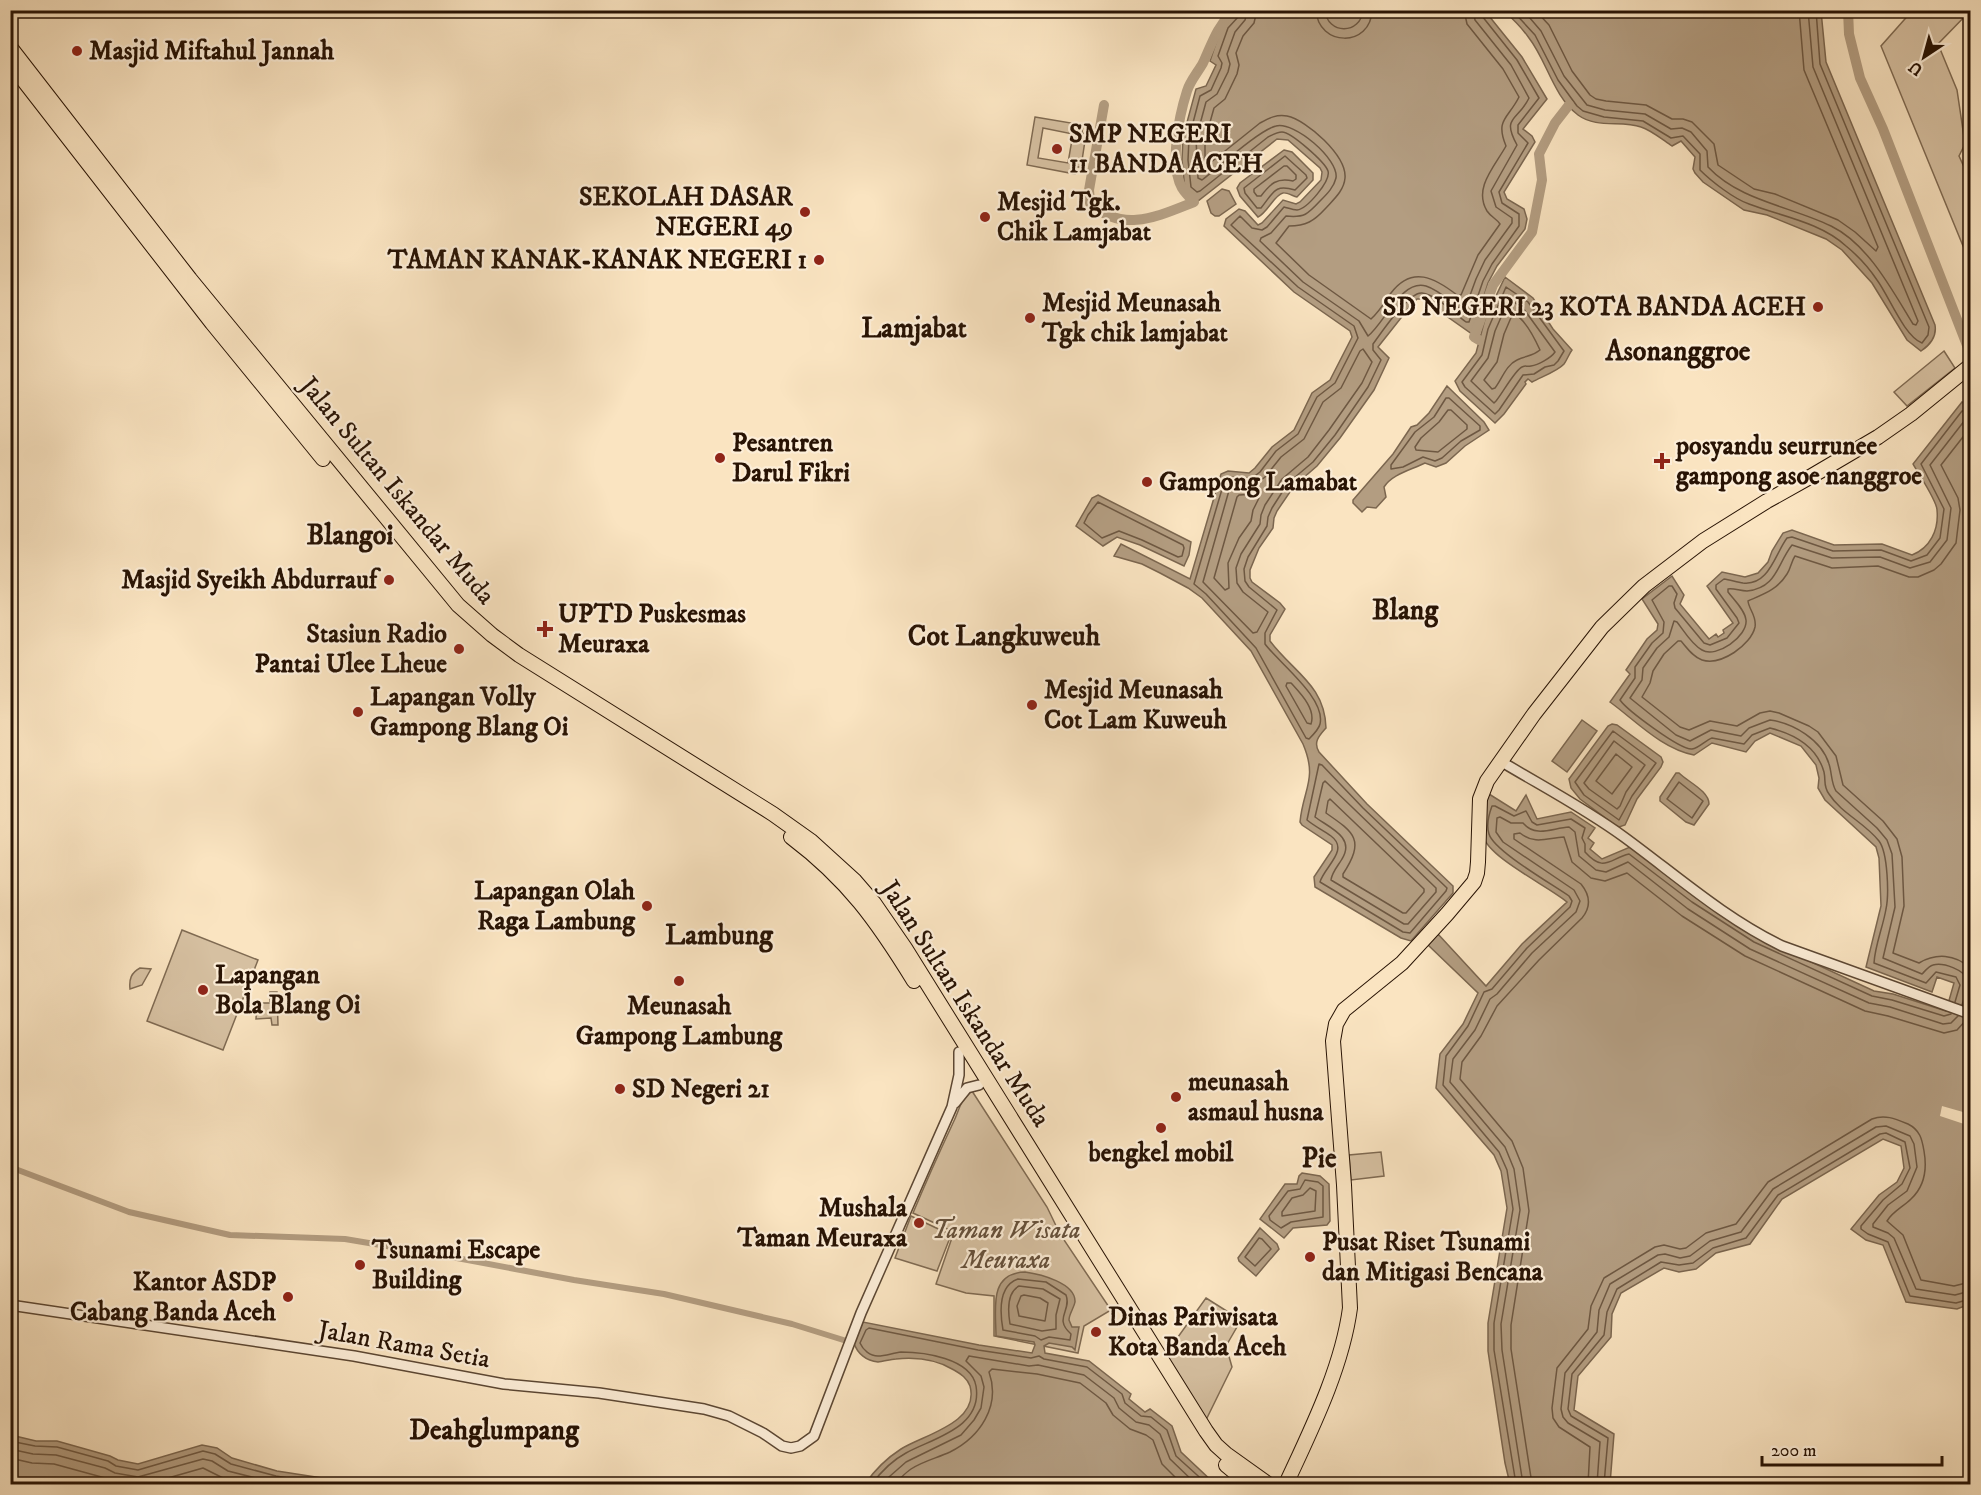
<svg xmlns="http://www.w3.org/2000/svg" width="1981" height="1495" viewBox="0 0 1981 1495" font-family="'IM FELL DW Pica',serif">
	<rect width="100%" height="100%" fill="#fae4c1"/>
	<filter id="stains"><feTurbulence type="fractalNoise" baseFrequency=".00333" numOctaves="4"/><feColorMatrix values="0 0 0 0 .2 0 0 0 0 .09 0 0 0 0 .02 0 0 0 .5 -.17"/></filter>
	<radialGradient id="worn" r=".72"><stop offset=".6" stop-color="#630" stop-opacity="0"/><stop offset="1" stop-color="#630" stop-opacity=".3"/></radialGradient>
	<path fill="#d6c0a1" stroke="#7f6a52" stroke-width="1.5" fill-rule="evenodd" d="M1912,11H1970L1938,44L1957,90L1965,144L1959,156L1970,180V263L1881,46Z
		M1035,117L1083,125L1082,133L1086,134L1081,167H1076L1075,174L1027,165ZM1043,128L1073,134L1068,163L1038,158Z
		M1944,351L1955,368L1907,406L1894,392Z
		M182,930L258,960L223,1050L147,1021Z
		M140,968L151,969L142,985L130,989C129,979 131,973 140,968Z
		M270,992H277L278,1025H272L271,1018L256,1019L257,1003H270Z
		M972,1091L1047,1207L1060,1234L1111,1310L1084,1326L1078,1353L994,1336V1296L966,1293L936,1284L954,1232L913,1213C926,1182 939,1153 953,1123C960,1109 959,1101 972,1091Z
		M1381,1152L1384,1176L1351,1180L1349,1155Z
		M911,1216L951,1235L937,1271L895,1258Z
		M1206,1298L1241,1320L1226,1346L1232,1367L1205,1422L1165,1355Z"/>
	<path fill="#b39d81" stroke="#7b664f" stroke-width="1.5" d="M1352,10L1485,11L1522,57L1547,99L1523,129L1532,136L1535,142L1504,192L1507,199L1524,209L1527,219L1525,229L1497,266L1488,283L1472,334L1422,299H1417L1412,304L1378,347L1389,358L1374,390L1340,438L1317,466L1294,486L1277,511L1274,518L1273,528L1259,548L1250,570V578L1252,582L1280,603L1285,609L1270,635V641C1293,672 1325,685 1326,728C1319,736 1313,742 1319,752L1367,804L1453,886V893L1411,941L1401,938L1315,887L1314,877L1332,850V845L1302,825L1300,822C1303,789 1318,779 1303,744L1251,651L1202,598L1188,588L1160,573L1142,564L1114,556L1121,544L1190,579L1221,474L1228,471L1249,473L1255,468L1272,447L1294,430L1312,393L1330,380L1352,337L1350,331L1294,292L1224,226L1226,219L1239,209L1245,211L1258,225L1262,223L1283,200L1296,204L1300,202L1321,180L1322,172L1320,168L1288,140L1277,139L1198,201L1185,190L1182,160L1183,137L1196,89L1206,86L1216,65L1210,61C1217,42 1220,20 1239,10H1334L1345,17Z
		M1504,11H1821L1826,62L1935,325C1937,337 1930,345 1921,351L1907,340L1872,283L1842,250L1826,239L1767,215L1744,210L1703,182L1695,173L1693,169L1695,157L1681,141L1672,146C1663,140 1651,130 1641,127C1621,120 1597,129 1578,115C1553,96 1547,61 1529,38C1522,28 1513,19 1504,11Z
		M1284,150L1292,152L1313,173V180L1297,197C1293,196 1286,192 1283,193C1275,194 1267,213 1258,217L1240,196L1237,188L1240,183Z
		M1222,189L1229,191L1236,204L1219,216H1215L1211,213L1207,201Z
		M1505,277L1533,298L1553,329L1572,350C1569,354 1567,360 1564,364C1558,371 1541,377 1532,382L1528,379L1525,382L1526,384L1504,414L1495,423L1460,391L1455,381L1476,353L1485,319Z
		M1447,386L1484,422L1489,430L1465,446L1446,463L1436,467L1425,463C1411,470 1392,474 1384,487L1386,497L1376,508L1367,507L1362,512L1353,503V500L1393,454L1411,427L1417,425L1429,413Z
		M1962,402L1968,405L1970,404V1304L1957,1309L1906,1302L1883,1245L1866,1240L1851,1229L1879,1195L1897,1182L1904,1168L1901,1146L1883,1139L1782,1199L1750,1244L1716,1253L1696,1269L1679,1272L1664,1268L1621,1293L1612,1314L1611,1337L1578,1376L1574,1410L1614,1434L1610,1484H1510L1505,1463L1488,1351V1323L1507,1208L1501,1171L1494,1155L1436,1088L1440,1054L1463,1024L1478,993L1427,944L1438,934L1486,986L1522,944L1567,902C1548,886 1489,858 1483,836C1479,822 1485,807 1489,794L1516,811L1526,795L1537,819L1571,812L1595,828L1588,838L1594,843L1590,849L1602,859L1630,847L1696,898L1757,937L1874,991L1893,994L1946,1011L1954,983L1937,977L1932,992L1866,967L1881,906L1879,858L1876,847L1825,800L1818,788L1819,778L1816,765L1801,746L1770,733L1755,741L1746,752L1712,743L1694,755C1662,749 1636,721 1610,702L1630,674L1626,670L1647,639L1657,630L1658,624L1642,599L1672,576L1684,595L1680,604L1709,639L1716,634L1718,637L1724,633L1723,630L1733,623L1707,586L1722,572L1745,577L1758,573L1768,562L1772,551L1783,533L1792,530L1834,545L1882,544L1912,555C1930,548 1939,530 1937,510C1937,501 1918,473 1913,464Z
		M1098,495L1191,542L1189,555L1184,566L1140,545L1117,537L1103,546L1076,526L1092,498Z
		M1582,720L1597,731L1567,772L1552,761Z
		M1612,724L1617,725L1661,757L1663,762L1661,767L1637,799L1625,825L1619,827L1615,825L1580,799L1571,788L1569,779L1608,726Z
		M1676,773H1679C1688,782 1709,791 1709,804L1694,825L1686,822L1660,801V797Z
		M1302,1173L1320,1176L1329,1184L1330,1221L1327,1225L1293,1228L1284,1238L1260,1219L1285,1184H1297L1299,1176Z
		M1260,1228L1277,1244L1279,1249L1256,1276L1239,1261L1238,1258Z
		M1025,1272C1040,1274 1076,1283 1075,1302C1074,1308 1069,1314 1069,1320L1072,1327H1079L1075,1350L1072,1347L1049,1343L1044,1346L1045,1353L1089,1361L1131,1394L1129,1399L1145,1412L1150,1409L1172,1426L1181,1452L1215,1484H865C874,1471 887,1458 901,1449C923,1435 980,1423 970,1386C967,1378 961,1374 954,1370C936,1359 916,1357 896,1359C890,1359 883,1362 878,1362C866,1361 857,1353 854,1343L863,1322L979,1345L1032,1353L1035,1345L1034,1342L996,1336C996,1310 988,1273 1025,1272Z
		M11,1435L36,1441H57L110,1456L118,1460L138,1464L202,1445L217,1448L232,1458L277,1471L361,1484H11Z"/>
	<path fill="#fae4c1" d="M1942,1106L1970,1114V1126L1940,1116Z"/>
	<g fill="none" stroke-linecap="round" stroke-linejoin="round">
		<path stroke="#6e5842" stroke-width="1.5" d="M1240,10L1239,16L1228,28L1218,56L1222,63L1221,68L1211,90L1200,96L1189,138L1188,160L1191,187L1197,192L1200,191L1268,137C1272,135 1277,132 1282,132C1291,132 1325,162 1328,171C1331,181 1307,209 1297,210C1293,210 1288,208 1284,207L1267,227L1262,230L1252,228L1240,216L1231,225L1298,287L1354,326L1358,338L1335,383L1317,397L1298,434L1276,451L1260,472L1252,478L1229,477L1225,479L1194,584L1206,594L1256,648L1306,738L1309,739C1312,736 1319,729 1320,724C1326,698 1279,663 1265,644V633L1277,610L1249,587L1245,581L1244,569L1248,557L1267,526L1268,517L1272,508L1288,483L1313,462L1335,435L1368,387L1381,360L1373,350V344C1381,333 1409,291 1422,293C1437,295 1453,313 1466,322H1469L1483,281L1492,264L1519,226V214L1502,203L1499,192L1528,143L1518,133V125L1539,98L1517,60L1482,16L1481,10
			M1248,10L1245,20L1235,32L1227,54L1230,64L1228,72L1217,94L1206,102L1196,139L1198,178L1202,180C1218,168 1259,130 1276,126C1294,121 1339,159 1336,178C1334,187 1327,194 1321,200C1308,214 1305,218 1286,216L1271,233L1261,238L1260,241L1303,282L1359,321L1368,336C1385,323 1401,279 1426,286C1439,290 1451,302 1462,310L1465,309L1476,279L1485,260L1512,223V218L1496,207L1491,191L1517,145C1501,116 1518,121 1529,98L1511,65L1475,20L1473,10
			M1257,10L1254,23L1243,36L1236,53L1239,65L1237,74L1225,99L1214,108L1205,140V161L1210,163L1260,123C1269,118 1277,114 1287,116C1307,120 1347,156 1345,178C1344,191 1333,200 1325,209C1314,221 1306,226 1289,226L1276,243L1309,275L1371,319C1379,312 1385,302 1391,293C1412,265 1435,278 1457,295H1461L1478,255L1500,224C1497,219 1491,217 1487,211C1473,188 1495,166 1506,146C1495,119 1508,119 1519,97L1503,69L1467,24L1464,10
			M1316,10C1318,47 1371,48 1372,10
			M1325,10C1327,35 1361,35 1363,10
			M1512,10L1535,35L1558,80L1577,106L1583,111L1604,117L1643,121L1671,138L1683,136L1700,154V170C1711,181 1734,199 1749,204C1780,216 1820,222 1846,246C1857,255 1869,268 1877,280C1889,296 1904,336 1922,343L1928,335L1929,327L1820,64L1816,10
			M1523,10L1541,31L1564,76L1587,105L1605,110L1645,114L1671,129L1682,128L1691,132L1707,151L1708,167C1740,201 1790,206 1831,226C1868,244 1892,290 1913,324L1916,325L1918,321L1813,67L1808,10
			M1535,10L1549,25L1572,71L1590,95L1596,99L1606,101L1646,105L1672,119H1683L1692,122L1714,144L1718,165L1754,189L1775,194L1838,220L1855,232L1876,251L1878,247L1804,70L1799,10
			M1285,156L1306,175L1307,178L1295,190C1274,184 1274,192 1261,208H1257L1245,193L1244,188Z
			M1284,166H1287L1296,175V179L1293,181C1277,177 1270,184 1261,196H1257L1254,192V189Z
			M1506,287L1528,302L1564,351L1558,361L1554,365L1545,367L1534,374L1523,375L1499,410L1495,414L1465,387L1462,382L1482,355L1488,329Z
			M1509,299L1523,308L1555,352C1551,358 1538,365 1531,366C1525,367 1527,365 1522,367C1515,370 1502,394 1496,401L1494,403L1471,381L1488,358L1495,331Z
			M1513,313C1524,318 1535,339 1540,350C1530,358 1526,355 1517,360C1506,365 1502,379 1495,388L1492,389L1484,380L1497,362L1504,334Z
			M1363,349L1372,362L1362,383L1329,430L1308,457L1282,479L1265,505L1261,515L1260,524L1241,554L1236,568L1237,583L1243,592L1268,612L1257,632L1253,633L1203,582L1230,487L1233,485L1249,486L1256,484L1265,477L1281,457L1304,439L1323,402L1341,388L1360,351Z
			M1446,398H1449L1480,426V430L1461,441L1442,458L1435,461L1423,457L1403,467L1391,469V465L1415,432L1434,417Z
			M1448,410H1451L1467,425V429L1438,452L1416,450L1415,447L1421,438L1439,422Z
			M1970,428L1941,465L1958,498L1960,510L1956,543L1941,564L1934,570L1918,577H1909L1878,566L1832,568L1795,556C1791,562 1791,568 1787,574C1777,590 1764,594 1748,601C1749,610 1757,616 1755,627C1751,645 1721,666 1702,660C1693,657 1687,648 1681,641H1678L1664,654L1653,671L1650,683L1642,697L1680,727L1689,730L1710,721L1737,726L1760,713L1770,711L1779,713L1809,726L1818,732L1836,756L1843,785L1883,821L1897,839L1902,857L1904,906L1893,953L1919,963C1936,953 1955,954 1970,968
			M1256,494L1259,498L1253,510L1251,521L1239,538L1228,563L1229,588L1225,590L1214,578L1237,497L1239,495Z
			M1098,502L1183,545L1184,548L1182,556L1178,557L1142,540L1119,531L1102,538L1084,523L1088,515Z
			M1287,683H1291C1301,694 1316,709 1311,724L1307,723L1286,686Z
			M1613,731L1656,763L1632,796L1619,820L1584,795L1575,782Z
			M1614,741L1645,765L1626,792L1620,806L1617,809L1589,789L1584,783Z
			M1616,754L1632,767L1612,794L1596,781Z
			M1319,764L1322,765L1363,808L1447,888L1446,891L1410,933L1403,932L1320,882C1324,867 1350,850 1331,836C1323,830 1314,826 1307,820Z
			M1325,781L1436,888V892L1408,924H1404L1331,880C1332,872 1338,866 1342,859C1356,837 1328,827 1315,817L1323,783Z
			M1679,782L1703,801L1692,818L1667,799Z
			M1330,799L1424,889V892L1406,913H1403L1343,877V874C1365,840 1355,833 1326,813L1328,801Z
			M1955,1002L1960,985L1956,977L1936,972L1926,983L1874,963C1875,945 1883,927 1886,909C1889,895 1888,853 1879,841C1865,823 1841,813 1829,794C1823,786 1826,781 1824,772C1817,747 1794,734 1770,728L1752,735L1744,744L1712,738C1706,740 1699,748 1692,749C1680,750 1627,710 1620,700L1635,678V667L1652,643L1663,633L1664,622L1652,600L1669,586H1672L1677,594L1674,603L1675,608L1704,643L1710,645L1727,638L1739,623L1737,618L1716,589V585L1724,579C1730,580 1737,582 1743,583C1769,586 1775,554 1787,538L1792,537L1833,551L1881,550L1911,561L1927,555L1940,538L1944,509L1921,464L1962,411H1970
			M1962,1005C1964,998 1969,988 1967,980C1965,970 1943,962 1933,965C1929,966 1925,971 1922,974L1883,958L1895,907L1892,854L1887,840L1877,828L1836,791C1831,783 1832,773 1829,764C1822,740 1793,723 1770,720L1749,728L1741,736L1711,730L1690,741L1676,735L1630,698L1642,680L1643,668L1657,648L1669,637L1674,621L1677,622C1684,631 1692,645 1702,650C1716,659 1748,636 1746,620C1745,610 1734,600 1728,592V589C1734,588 1740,591 1747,591C1777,588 1777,564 1792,545L1832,558L1880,557L1910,568L1930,562L1947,540L1951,508L1930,465L1965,420L1970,418
			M1305,1180L1318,1182L1323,1186V1217L1291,1222L1281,1228L1270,1220L1269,1216L1288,1191L1300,1189Z
			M1310,1188L1316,1191L1315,1211L1282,1216V1212L1292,1198L1303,1195Z
			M1259,1238L1262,1239L1271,1249L1255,1266L1245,1257Z
			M1018,1279L1046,1282L1066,1295C1072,1311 1053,1318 1071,1334L1070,1340L1049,1337L1041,1340L1035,1336L1003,1330C1000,1313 998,1286 1018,1279Z
			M1019,1286L1043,1289L1060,1299L1056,1315V1329L1042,1331L1010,1324C1008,1312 1006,1293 1019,1286Z
			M1024,1295L1040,1298L1048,1303L1045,1321L1019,1316L1017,1306L1021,1296Z
			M10,1441L35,1446L57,1447L108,1461L116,1466L138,1470L203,1451L215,1454L231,1464L276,1476L324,1484
			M10,1449L33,1454L56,1455L105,1468L115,1473L138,1477L203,1459L212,1461L228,1471L279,1484
			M10,1458L32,1463L54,1464L127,1484
			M147,1484L203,1468L223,1478L243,1484
			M872,1484C880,1473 893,1460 906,1453C933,1438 983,1428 976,1386C971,1358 923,1352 901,1352C893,1353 885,1356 878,1356C870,1356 863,1350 860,1343L866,1330L869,1328L978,1350L1031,1358L1039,1356L1044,1359L1087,1367L1122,1394L1125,1403L1141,1416L1151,1417L1167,1430L1176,1456L1207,1484
			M881,1484L906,1462L961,1435L974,1420L981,1408L984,1387L981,1376L966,1361L969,1356L1029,1366L1038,1365L1084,1375L1114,1398L1119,1408L1136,1422L1149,1425L1160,1434L1170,1459L1196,1484
			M894,1484C900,1479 905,1473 911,1469C923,1461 937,1458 950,1452C980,1437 1001,1406 989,1372L992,1369L1037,1374L1080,1383L1106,1403L1113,1415L1130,1429L1146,1435L1153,1440L1162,1464L1182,1484
			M1516,1484L1494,1350V1323L1513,1209L1507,1170L1499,1152L1443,1085L1446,1056L1468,1026L1484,992L1492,989L1527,948L1570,907L1572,901L1569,896C1552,884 1494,851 1489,834C1486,825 1489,814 1492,806H1495L1514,816L1526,811L1532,822L1537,825L1571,819L1585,828L1582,838L1585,844V852C1604,873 1609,859 1629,854L1692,902L1754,942L1872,996L1892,1000L1944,1016L1951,1014
			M1523,1484L1502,1350L1501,1324L1520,1210L1514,1169L1505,1147L1450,1082L1453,1059L1475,1030L1490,999L1497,994L1532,953L1576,912L1580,901L1574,890L1503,842L1496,832L1497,818L1500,817L1511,823H1523C1536,838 1552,828 1569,827L1575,832L1579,856L1596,870L1606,872L1628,862L1688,909L1750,949L1869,1003L1890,1007L1943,1024L1951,1023L1958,1016
			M1532,1484L1511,1349V1325L1529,1211L1523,1168L1512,1141L1460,1079L1462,1062L1481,1036L1497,1006L1539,960L1582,918C1591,907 1590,895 1581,884L1514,839V834L1520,833C1535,845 1547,838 1564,837L1572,862L1591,878L1605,881L1627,873L1682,916L1745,956L1865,1011L1888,1016L1944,1033L1957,1030L1967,1019
			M1588,1484L1590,1447L1559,1427L1553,1418L1552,1408L1557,1368L1588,1329L1591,1306L1604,1278L1655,1247L1664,1245L1680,1249L1686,1248L1706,1233L1736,1224L1768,1182L1872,1119C1885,1114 1896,1119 1908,1124C1920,1130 1922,1139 1924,1151C1927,1168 1925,1186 1911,1199C1903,1207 1893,1211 1887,1221L1903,1235L1921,1280L1954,1286L1970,1282
			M1597,1484L1600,1442L1568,1423L1563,1417L1561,1409L1565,1373L1597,1332L1599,1310L1610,1284L1658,1255L1665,1254L1680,1258L1690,1256L1710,1241L1741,1232L1773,1189L1876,1127L1886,1126L1910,1136L1914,1144L1917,1167L1907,1191L1888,1205L1873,1224V1227L1888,1233L1894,1238L1916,1289L1955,1295L1970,1291
			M1604,1484L1608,1438L1571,1416L1568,1409L1572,1374L1604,1335L1607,1312L1617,1289L1661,1262L1679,1265L1693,1263L1713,1248L1746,1238L1778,1195L1880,1134L1886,1133L1905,1142L1910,1168L1902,1184L1883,1200L1861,1226V1229L1868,1234L1888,1242L1910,1296L1956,1303L1970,1299"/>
		<path stroke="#b39d81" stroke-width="6" d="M10,1167L129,1212L230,1235L345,1239L446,1256L574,1280L664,1294L792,1324L853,1343"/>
		<path stroke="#b39d81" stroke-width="10" d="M1848,10L1849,34L1860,78L1883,129L1970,353
			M1104,105L1089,190L1090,203C1123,234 1158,216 1194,202C1190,198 1185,193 1182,188C1169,165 1179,116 1187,91C1190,81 1198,72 1203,63C1213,41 1216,29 1233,10
			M1479,340L1474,337L1493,285L1532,232L1542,180L1539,154L1555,123L1569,105"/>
		<defs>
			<path id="minor" d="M1502,762C1542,786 1586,809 1624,837C1676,875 1724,918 1782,946L1970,1014
				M955,1103L967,1088L979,1085
				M10,1305L354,1356L504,1384L599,1393L704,1409L729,1416L763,1433L782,1446L791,1448L800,1446L814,1436L861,1313L952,1107L959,1075V1052"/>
			<path id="highway" d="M10,47L190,279L458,605L492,635L519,655L773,814L811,841L855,881L874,903L905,948L1206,1431L1216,1445L1226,1454L1268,1484
				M10,63L212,323L323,459
				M791,837C848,880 877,921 914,981
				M1226,1465L1249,1484
				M1286,1484C1311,1430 1342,1368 1350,1308L1344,1185L1333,1041L1336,1024L1344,1010L1402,963L1447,914L1474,882L1477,873L1478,862L1480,799L1487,781L1534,714L1602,627L1644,586L1703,541L1767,501L1810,477L1878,437L1911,414L1970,366"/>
		</defs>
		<use href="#minor" stroke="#5c4733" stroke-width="12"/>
		<use href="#highway" stroke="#281304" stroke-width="16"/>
		<use href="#minor" stroke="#fcedd7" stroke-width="9"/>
		<use href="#highway" stroke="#fae4c1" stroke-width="14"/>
	</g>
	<g fill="#8f2418" stroke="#fcedd7" stroke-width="2">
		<circle cx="77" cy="51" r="6"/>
		<circle cx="1057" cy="149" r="6"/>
		<circle cx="805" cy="212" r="6"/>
		<circle cx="985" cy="217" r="6"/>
		<circle cx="819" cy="260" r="6"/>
		<circle cx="1818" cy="307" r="6"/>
		<circle cx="1030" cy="318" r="6"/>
		<circle cx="720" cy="458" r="6"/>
		<path d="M1659 452h6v6h6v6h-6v6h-6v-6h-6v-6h6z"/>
		<circle cx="1147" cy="482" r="6"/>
		<circle cx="389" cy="580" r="6"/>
		<path d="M542 620h6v6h6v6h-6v6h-6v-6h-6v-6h6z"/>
		<circle cx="459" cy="649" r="6"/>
		<circle cx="1032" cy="705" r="6"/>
		<circle cx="358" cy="712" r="6"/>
		<circle cx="647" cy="906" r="6"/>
		<circle cx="679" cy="981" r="6"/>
		<circle cx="203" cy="990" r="6"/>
		<circle cx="620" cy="1089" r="6"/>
		<circle cx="1176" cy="1097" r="6"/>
		<circle cx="1161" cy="1128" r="6"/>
		<circle cx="919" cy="1223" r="6"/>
		<circle cx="1310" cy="1257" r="6"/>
		<circle cx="360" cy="1265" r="6"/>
		<circle cx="288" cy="1297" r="6"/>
		<circle cx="1096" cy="1332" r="6"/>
	</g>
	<g text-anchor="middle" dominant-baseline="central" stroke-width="4.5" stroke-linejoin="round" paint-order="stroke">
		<g font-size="26" font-weight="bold" fill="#281304" stroke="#fcedd7" text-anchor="start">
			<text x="89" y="51">Masjid Miftahul Jannah</text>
			<text x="1069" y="134">SMP NEGERI<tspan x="1069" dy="30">11 BANDA ACEH</tspan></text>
			<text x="793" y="197" text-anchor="end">SEKOLAH DASAR<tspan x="793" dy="30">NEGERI 49</tspan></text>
			<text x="997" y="202">Mesjid Tgk.<tspan x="997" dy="30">Chik Lamjabat</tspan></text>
			<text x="807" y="260" text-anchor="end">TAMAN KANAK-KANAK NEGERI 1</text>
			<text x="1042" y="303">Mesjid Meunasah<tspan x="1042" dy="30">Tgk chik lamjabat</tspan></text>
			<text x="1806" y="307" text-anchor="end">SD NEGERI 23 KOTA BANDA ACEH</text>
			<text x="732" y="443">Pesantren<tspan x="732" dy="30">Darul Fikri</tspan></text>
			<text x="1676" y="446">posyandu seurrunee<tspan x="1676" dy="30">gampong asoe nanggroe</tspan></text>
			<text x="1159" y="482">Gampong Lamabat</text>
			<text x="377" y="580" text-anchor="end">Masjid Syeikh Abdurrauf</text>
			<text x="558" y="614">UPTD Puskesmas<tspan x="558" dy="30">Meuraxa</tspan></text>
			<text x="447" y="634" text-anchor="end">Stasiun Radio<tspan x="447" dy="30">Pantai Ulee Lheue</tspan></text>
			<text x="1044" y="690">Mesjid Meunasah<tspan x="1044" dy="30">Cot Lam Kuweuh</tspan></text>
			<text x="370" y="697">Lapangan Volly<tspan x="370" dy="30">Gampong Blang Oi</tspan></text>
			<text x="635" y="891" text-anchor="end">Lapangan Olah<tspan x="635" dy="30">Raga Lambung</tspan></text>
			<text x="215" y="975">Lapangan<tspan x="215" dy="30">Bola Blang Oi</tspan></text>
			<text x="679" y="1006" text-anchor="middle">Meunasah<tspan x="679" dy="30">Gampong Lambung</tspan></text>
			<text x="1188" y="1082">meunasah<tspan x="1188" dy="30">asmaul husna</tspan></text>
			<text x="632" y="1089">SD Negeri 21</text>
			<text x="1161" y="1153" text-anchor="middle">bengkel mobil</text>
			<text x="907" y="1208" text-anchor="end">Mushala<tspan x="907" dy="30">Taman Meuraxa</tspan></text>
			<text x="1322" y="1242">Pusat Riset Tsunami<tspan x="1322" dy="30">dan Mitigasi Bencana</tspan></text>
			<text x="372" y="1250">Tsunami Escape<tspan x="372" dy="30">Building</tspan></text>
			<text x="276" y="1282" text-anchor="end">Kantor ASDP<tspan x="276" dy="30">Cabang Banda Aceh</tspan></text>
			<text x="1108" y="1317">Dinas Pariwisata<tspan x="1108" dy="30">Kota Banda Aceh</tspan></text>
		</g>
		<g font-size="26" fill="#281304" stroke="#fcedd7">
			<text transform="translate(397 491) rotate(50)">Jalan Sultan Iskandar Muda</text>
			<text transform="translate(965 1004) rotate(57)">Jalan Sultan Iskandar Muda</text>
			<text transform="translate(404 1345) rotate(10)">Jalan Rama Setia</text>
		</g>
		<g font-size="26" font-style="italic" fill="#65503b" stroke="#fcedd7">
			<text x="1006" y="1230">Taman Wisata<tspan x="1006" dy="30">Meuraxa</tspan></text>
		</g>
		<g font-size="28" font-weight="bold" fill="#281304" stroke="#fcedd7">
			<text x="914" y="328">Lamjabat</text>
			<text x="1678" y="351">Asonanggroe</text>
			<text x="350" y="535">Blangoi</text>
			<text x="1405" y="610">Blang</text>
			<text x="1004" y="636">Cot Langkuweuh</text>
			<text x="719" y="935">Lambung</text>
			<text x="1319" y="1158">Pie</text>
			<text x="494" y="1430">Deahglumpang</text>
		</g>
	</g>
	<rect width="1981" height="1495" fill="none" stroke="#fae4c1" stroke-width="36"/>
	<rect x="12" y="12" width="1957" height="1471" fill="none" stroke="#281304" stroke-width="3"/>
	<rect x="18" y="18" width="1945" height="1459" fill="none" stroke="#281304" stroke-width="1.5"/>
	<g transform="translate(1924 57) rotate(216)" stroke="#fcedd7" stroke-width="4.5" paint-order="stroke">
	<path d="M0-4.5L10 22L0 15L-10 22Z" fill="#281304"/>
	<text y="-9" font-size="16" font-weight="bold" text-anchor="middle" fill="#281304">U</text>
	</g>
	<path d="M1762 1456v9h180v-9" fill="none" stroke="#281304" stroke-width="3"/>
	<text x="1771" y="1456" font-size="18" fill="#281304" stroke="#fcedd7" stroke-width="4.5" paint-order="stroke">200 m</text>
	<rect width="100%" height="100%" filter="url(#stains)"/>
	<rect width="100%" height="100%" fill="url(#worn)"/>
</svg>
